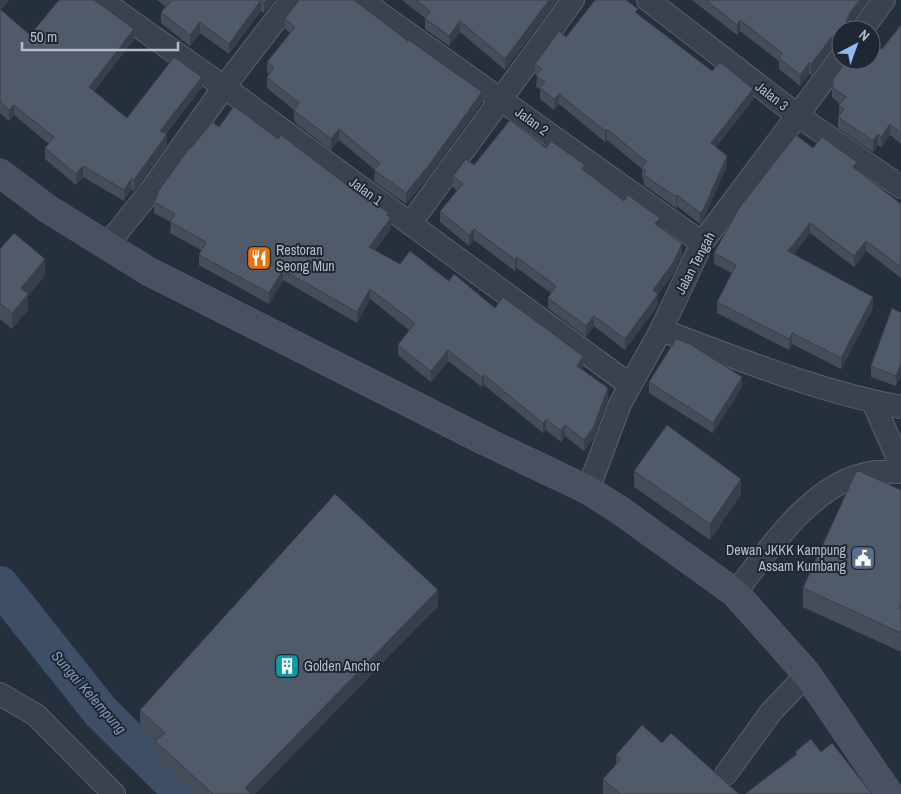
<svg xmlns="http://www.w3.org/2000/svg" width="901" height="794" viewBox="0 0 901 794" font-family="'Archivo Narrow',sans-serif">
	<rect width="100%" height="100%" fill="#26303d"/>
	<g fill="none" stroke-linecap="round" stroke-linejoin="round">
		<path stroke="#3d4e65" stroke-width="38" d="M0,585L101,712L184,794"/>
		<defs>
			<path id="minor" d="M101,0L224,87L630,385
				M361,0L702,243
				M648,0L797,115L901,187
				M862,30L884,0
				M410,224L573,0
				M107,245L149,193L224,87L291,0
				M661,330C739,359 819,392 901,407
				M873,402L901,466
				M588,490L620,404L661,330L702,243L841,57
				M735,593C768,551 812,482 870,473C880,471 891,472 901,472
				M0,694L36,715L114,794
				M726,774L771,712L807,674"/>
			<path id="secondary" d="M0,173L48,209L148,271L487,442L588,490L621,511L735,593L807,674L889,794"/>
		</defs>
		<use href="#minor" stroke="#58606b" stroke-width="24"/>
		<use href="#secondary" stroke="#58606b" stroke-width="29"/>
		<use href="#minor" stroke="#3a424e" stroke-width="22"/>
		<use href="#secondary" stroke="#495160" stroke-width="28"/>
	</g>
	<path fill="#454d59" d="M0,0L1,10L30,35L134,40L94,91L127,118L202,87L166,134L167,145L134,191L131,189L124,201L83,177L76,185L45,159V148L49,144L14,115L9,121L0,113Z
		M157,0H274L264,13L261,11L229,54L200,33L190,46L161,23V12L166,7Z
		M402,0H557L505,70L460,32L449,46L425,29V18Z
		M692,0H869L851,22L841,30V44L835,45L831,49L811,75L809,74L800,86L779,69V61L740,31L737,35Z
		M638,14L712,71L753,100L716,147L727,166L703,220L700,224L677,206L676,208L644,185V180L642,178V169L607,140L605,142L559,104L554,110L540,99V89L536,87L537,76L535,74V64L566,37Z
		M285,19L482,102L429,176L406,204L374,181L375,170L339,140L331,150L298,125L294,121V110L267,88V77L269,74L267,73V62L290,33L285,29Z
		M901,25V144L890,135L881,147L878,145L873,152L838,128V117L839,115V105L840,104L832,97V81L882,49Z
		M219,127L278,139L356,192L389,216L391,229L375,250L400,264L449,281L495,308L583,367L582,369L608,399L593,439L584,451L565,436L561,442L546,430L543,433L484,385L482,387L448,361L431,382L398,355V345L409,330L370,299L357,323L283,280L269,304L199,265V255L201,250L170,233L171,222L154,213V202L157,197V193L191,148Z
		M546,148L585,171L660,228L682,255L673,274L658,294V305L625,350L594,326L586,337L548,308V298L551,293L517,268L515,271L474,240L469,246L440,222V211L457,191L453,187V176L474,165Z
		M813,148L857,170L901,204V278L866,251L854,267L810,233L794,254L873,308L841,369L792,344L789,350L717,313V302L732,273L714,264V253Z
		M0,249L45,275L28,296V310L12,329L0,319Z
		M901,313V375L896,386L871,377V366Z
		M649,382L742,387L713,433L649,393Z
		M634,471L741,494L710,540L634,487Z
		M901,490V652L803,607V588Z
		M438,606L255,794H196L155,756L156,740L140,726V710Z
		M662,743L739,794H603V779L616,765V755Z"/>
	<path fill="#383f49" d="M1,0H9L0,12V1Z
		M261,0V11L229,54V44Z
		M266,0H274L264,13V3Z
		M549,0H557L505,70V59Z
		M860,0H869L851,22L848,30L846,22L851,11Z
		M740,20V31L737,35V25Z
		M460,21V32L449,46V36Z
		M200,22V33L190,46V35Z
		M134,29V40L89,97V87Z
		M835,34V45L831,49L811,75V64L831,38Z
		M809,63V74L800,86V75Z
		M202,77V87L160,141V131Z
		M753,89V100L711,153V143Z
		M482,92V102L429,176L406,204V193Z
		M559,94V104L554,110V99Z
		M14,105V115L9,121V110Z
		M890,124V135L881,147V137Z
		M339,129V140L331,150V139Z
		M607,129V140L605,142V131Z
		M167,134V145L134,191V180Z
		M878,134V145L873,152V141Z
		M727,156V166L703,220L700,224V213Z
		M857,162V172L853,167Z
		M83,166V177L76,185V174Z
		M131,179V189L124,201V190Z
		M677,195V206L676,208V197Z
		M389,213V221L391,218V229L369,258V247Z
		M660,218V229L655,224Z
		M810,223V233L788,261V251Z
		M474,229V240L469,246V235Z
		M866,241V251L854,267V256Z
		M682,244V255L673,274L654,300L658,294V305L625,350V339L653,290Z
		M517,257V268L515,271V260Z
		M45,259V275L28,296V310L12,329V313L21,288Z
		M283,270V280L269,304V293Z
		M370,289V299L357,323V312Z
		M873,297V308L841,369V358Z
		M594,316V326L586,337V326Z
		M792,333V344L789,350V339Z
		M448,350V361L431,382V371Z
		M583,356V367L577,376V366Z
		M901,364V375L896,386V376Z
		M484,375V385L482,387V377Z
		M742,377V387L713,433V423Z
		M608,388V399L593,439L584,451V440Z
		M546,419V430L543,433V423Z
		M565,425V436L561,442V431Z
		M741,479V494L710,540V524Z
		M438,590V606L255,794H245V788Z"/>
	<path fill="#505a68" stroke="#383f49" d="M59,0H94L134,29L89,87L127,118L174,57L202,77L160,131L167,134L134,180L131,179L124,190L83,166L76,174L45,148L54,137L14,105L9,110L0,102V9L30,35Z
		M170,0H261L229,44L200,22L190,35L161,12L171,1Z
		M299,0H354L408,41L409,40L482,92L429,165L406,193L374,170L380,163L339,129L331,139L298,114L294,110L299,103L267,77L274,68L267,62L295,27L285,19Z
		M416,0H549L505,59L460,21L449,36L425,18L430,11Z
		M595,0H626L638,9L635,12L712,71L720,62L753,89L711,143L727,156L703,210L700,213L677,195L676,197L644,175L646,171L642,167L647,162L607,129L605,131L559,94L554,99L540,88L545,82L536,76L542,69L535,64L559,31L566,37Z
		M706,0H860L851,11L846,22L855,30H841V33L835,34L831,38L811,64L809,63L800,75L779,58L782,53L740,20L737,25Z
		M901,25V133L890,124L881,137L878,134L873,141L838,117L844,109L839,105L846,97L832,87L834,83L832,81L847,60H871V42L882,49Z
		M234,106L278,139L281,135L356,192L358,191L389,213L387,215L391,218L369,247L400,264L410,251L449,281L454,274L495,308L503,297L583,356L577,366L608,388L593,428L584,440L565,425L561,431L546,419L543,423L484,375L482,377L448,350L431,371L398,345L415,323L370,289L357,312L283,270L269,293L199,255L206,242L170,222L175,214L154,202L158,194L157,193L190,147L191,148L212,122L219,127Z
		M510,120L546,148L551,141L585,165L582,169L624,201L628,195L660,218L655,224L682,244L673,263L653,290L658,294L625,339L594,316L586,326L548,298L556,286L517,257L515,260L474,229L469,235L440,211L463,184L453,176L466,159L474,165Z
		M796,135L813,148L822,137L857,162L853,167L901,204V267L866,241L854,256L810,223L788,251L873,297L841,358L792,333L789,339L717,302L736,265L714,253L739,208Z
		M14,233L45,259L21,288L28,294L12,313L0,303V249Z
		M892,308L901,313V364L896,376L871,366Z
		M676,339L690,344L742,377L713,423L649,382Z
		M667,425L741,479L710,524L634,471Z
		M859,471L901,490V603L899,608L901,609V633L803,588L856,472Z
		M335,494L438,590L245,788L251,794H213L155,741L165,733L140,710Z
		M642,725L662,743L671,733L739,794H620L603,779L621,759L616,755Z
		M811,739L821,752L832,743L872,794H745L797,754L795,752Z"/>
	<defs>
		<symbol id="restaurant-square" viewBox="-11 -11 22 22"><rect x="-9" y="-9" width="18" height="18" rx="4" fill="#e8710a" stroke="#1f2733"/><path d="M-5-6h1v4h1v-4h1v4h1v-4h1v5L-1.5 .5V6h-2V.5L-5-1ZM5-6V6H3V1.5H1.5Q1.5-4 5-6Z" fill="#fff"/></symbol>
		<symbol id="civic-square" viewBox="-11 -11 22 22"><rect x="-9" y="-9" width="18" height="18" rx="4" fill="#5c6f8a" stroke="#1f2733"/><path d="M-.6-6.5H3V-4.5H.6V-3L4-1V1h2V6H-6V1h2V-1L-.6-3ZM-1.2 2.5V6h2.4V2.5Z" fill="#fff"/></symbol>
		<symbol id="building-square" viewBox="-11 -11 22 22"><rect x="-9" y="-9" width="18" height="18" rx="4" fill="#0f9aa8" stroke="#1f2733"/><path d="M-4-6H4V6H1V3H-1V6H-4ZM-2.5-4.3h1.7v1.8h-1.7ZM.8-4.3h1.7v1.8H.8ZM-2.5-1h1.7V.8h-1.7ZM.8-1h1.7V.8H.8Z" fill="#fff"/></symbol>
	</defs>
	<g fill-rule="evenodd">
		<use href="#restaurant-square" x="245" y="244" width="28" height="28"/>
		<use href="#civic-square" x="849" y="544" width="28" height="28"/>
		<use href="#building-square" x="273" y="652" width="28" height="28"/>
	</g>
	<g text-anchor="middle" dominant-baseline="central" stroke-width="4" stroke-linejoin="round" paint-order="stroke">
		<g font-size="14" fill="#b7bdc8" stroke="#1f2733">
			<text transform="translate(772 96) rotate(38)">Jalan 3</text>
			<text transform="translate(532 121) rotate(36)">Jalan 2</text>
			<text transform="translate(366 191) rotate(36)">Jalan 1</text>
			<text transform="translate(695 263) rotate(-62)">Jalan Tengah</text>
		</g>
		<g font-size="14" fill="#b7bdc8" stroke="#1f2733" text-anchor="start">
			<text x="276" y="250">Restoran<tspan x="276" dy="16">Seong Mun</tspan></text>
			<text x="846" y="550" text-anchor="end">Dewan JKKK Kampung<tspan x="846" dy="16">Assam Kumbang</tspan></text>
			<text x="304" y="666">Golden Anchor</text>
		</g>
		<g font-size="15" font-style="italic" fill="#8094ae" stroke="#1f2733">
			<text transform="translate(89 692) rotate(49)">Sungai Kelempung</text>
		</g>
	</g>
	<g transform="translate(856 45) rotate(41)"><circle r="24" fill="#1f2733" stroke="#5c636f"/>
	<path d="M0-4L9 19L0 12L-9 19Z" fill="#93b7f1"/>
	<text y="-8" font-size="14" font-weight="bold" text-anchor="middle" fill="#b7bdc8">N</text>
	</g>
	<path d="M22 42v8h156v-8" fill="none" stroke="#b7bdc8" stroke-width="2.5"/>
	<text x="30" y="42" font-size="15" fill="#b7bdc8" stroke="#1f2733" stroke-width="4" paint-order="stroke">50 m</text>
</svg>
